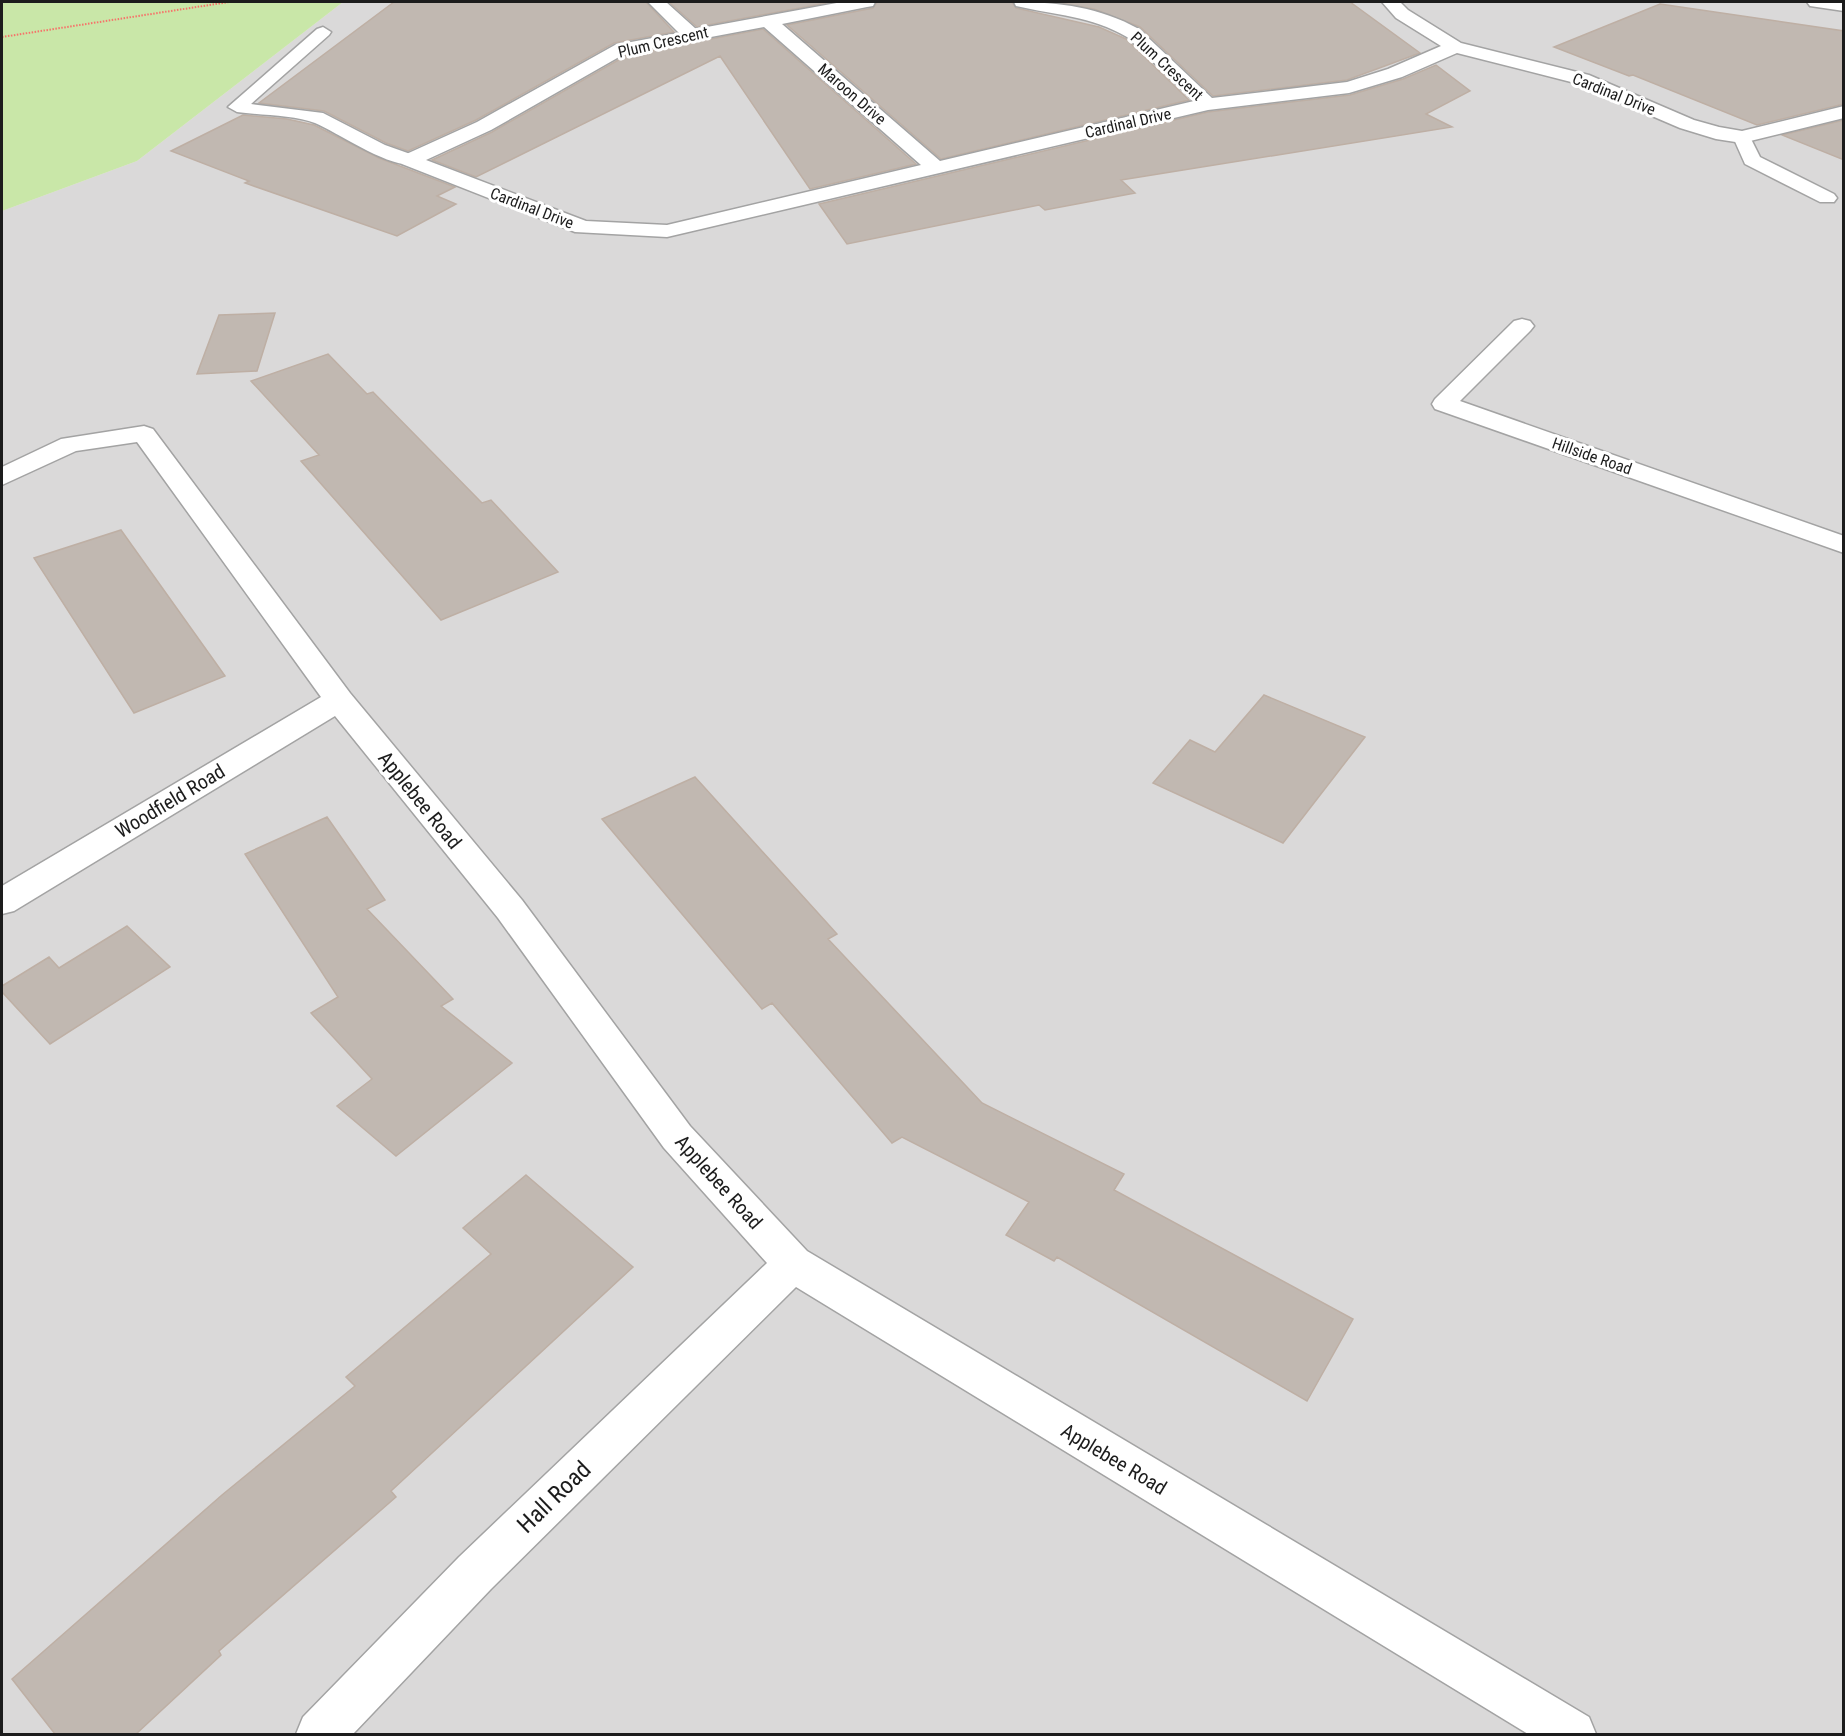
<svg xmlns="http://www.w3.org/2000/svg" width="1845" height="1736" viewBox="0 0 1845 1736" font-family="'Roboto Condensed',sans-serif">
	<rect width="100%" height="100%" fill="#ede9e2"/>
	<path fill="#dad9d9" d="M343,2H1816L1843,6V1734H2V211L137,161Z"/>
	<path fill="#c9e7a8" d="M2,2H343L137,161L2,211Z"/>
	<path fill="#c1b8b1" stroke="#beafa4" stroke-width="1.5" d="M394,2H646L674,32L614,43L476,120L408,151L386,143L324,111L259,103Z
		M669,2H832L697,27Z
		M877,2H1012L1016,8L1099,27L1126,39L1189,100L941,159L787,25L873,8Z
		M1053,2H1350L1420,53L1347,80L1213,96L1140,27L1094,9Z
		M1660,4L1844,31V104L1757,125L1633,75L1629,76L1554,47Z
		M763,29L916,164L810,189L720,56L476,177L432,160L492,132L627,55Z
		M1436,65L1470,91L1426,114L1452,127L1121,180L1135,193L1045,210L1039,205L847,244L819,204L1208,112L1350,95L1403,79Z
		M243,115L287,119L314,125L379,158L455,187L437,196L456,204L397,236L245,183L249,181L171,151Z
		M1844,120V160L1782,135Z
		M275,313L257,371L197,374L219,315Z
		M328,354L367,394L373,392L482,503L491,500L558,572L441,620L301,461L319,455L251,381Z
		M121,530L225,676L134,713L34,558Z
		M1264,695L1365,737L1283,843L1153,783L1190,740L1215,752Z
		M695,777L837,934L828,939L982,1103L1124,1174L1114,1190L1353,1319L1307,1401L1057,1257L1054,1261L1006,1235L1029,1202L902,1137L892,1143L772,1003L762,1009L602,819Z
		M327,817L385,900L367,909L453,999L441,1006L512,1063L396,1156L337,1106L372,1079L311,1013L338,997L245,854Z
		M127,926L170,967L50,1044L2,992V986L49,957L59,968Z
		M526,1175L633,1267L391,1491L396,1497L219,1651L221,1655L136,1734H55L12,1679L222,1495L355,1386L346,1377L491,1254L463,1228Z"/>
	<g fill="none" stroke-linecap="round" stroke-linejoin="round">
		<defs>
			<path id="lane" d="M323,27L331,32L329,35L251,104L323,113L385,145L416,156L418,160L416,164C391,170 339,133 315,123C295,115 259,115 237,112L228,107L317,29Z
				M1742,132L1748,133L1760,157L1834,194L1837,198L1834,202H1820L1745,164L1733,137Z"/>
			<path id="street" d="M648,2H666L696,29L842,2H875L873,6L867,7L782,24L940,161L1194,101L1127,37C1091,16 1055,15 1016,6L1014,2C1059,2 1099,7 1139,29L1212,98L1347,82L1388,69L1441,46L1396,18L1382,2H1400L1408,10L1461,43L1589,75L1694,120L1719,127L1742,131L1844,106V118L1742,143L1716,139L1680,128L1575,83L1457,53L1402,77L1349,93L1208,110L667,237L575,232L402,164L399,160L402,156L477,122L615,45L679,33ZM764,27L921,165L667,225L586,221L426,160L491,130L626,53Z
				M1807,2H1844V11L1810,6Z
				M1522,319L1530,321L1534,326L1530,331L1460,401L1844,536V553L1435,409L1432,404L1435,399L1514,321Z
				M144,426L153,429L350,693L522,900L690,1126L807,1251L1589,1717L1596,1734H1528L796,1287L491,1589L353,1734H296L303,1717L459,1557L767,1263L664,1148L498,918L335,716L14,911L2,914V886L321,697L137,442L76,451L2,485V467L61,439Z"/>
		</defs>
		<use href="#lane" stroke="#a3a3a3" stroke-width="3"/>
		<use href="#street" stroke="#a3a3a3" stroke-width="3"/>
		<path stroke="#f6736a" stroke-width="2" stroke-dasharray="1.5 1.5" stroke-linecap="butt" d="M2,37L229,2"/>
		<use href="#lane" fill="#fff" fill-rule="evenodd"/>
		<use href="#street" fill="#fff" fill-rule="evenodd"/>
	</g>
	<g text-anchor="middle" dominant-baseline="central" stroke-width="6" stroke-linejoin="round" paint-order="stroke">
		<g font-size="16" fill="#1c1c1c" stroke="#fff">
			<text transform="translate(663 42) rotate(-13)">Plum Crescent</text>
			<text transform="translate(1167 66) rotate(43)">Plum Crescent</text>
			<text transform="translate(852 94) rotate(41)">Maroon Drive</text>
			<text transform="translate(1614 94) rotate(22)">Cardinal Drive</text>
			<text transform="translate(1128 123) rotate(-13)">Cardinal Drive</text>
			<text transform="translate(532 208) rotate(21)">Cardinal Drive</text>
			<text transform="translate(1592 456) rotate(19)">Hillside Road</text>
		</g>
		<g font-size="20" fill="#1c1c1c" stroke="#fff">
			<text transform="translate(420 800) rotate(51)">Applebee Road</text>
			<text transform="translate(170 801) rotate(-31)">Woodfield Road</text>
			<text transform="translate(719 1182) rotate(48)">Applebee Road</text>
			<text transform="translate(1114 1459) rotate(31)">Applebee Road</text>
		</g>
		<g font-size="24" fill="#1c1c1c" stroke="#fff">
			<text transform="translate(554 1497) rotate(-44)">Hall Road</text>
		</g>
	</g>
	<rect width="1845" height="1736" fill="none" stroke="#1c1c1c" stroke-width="6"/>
</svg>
